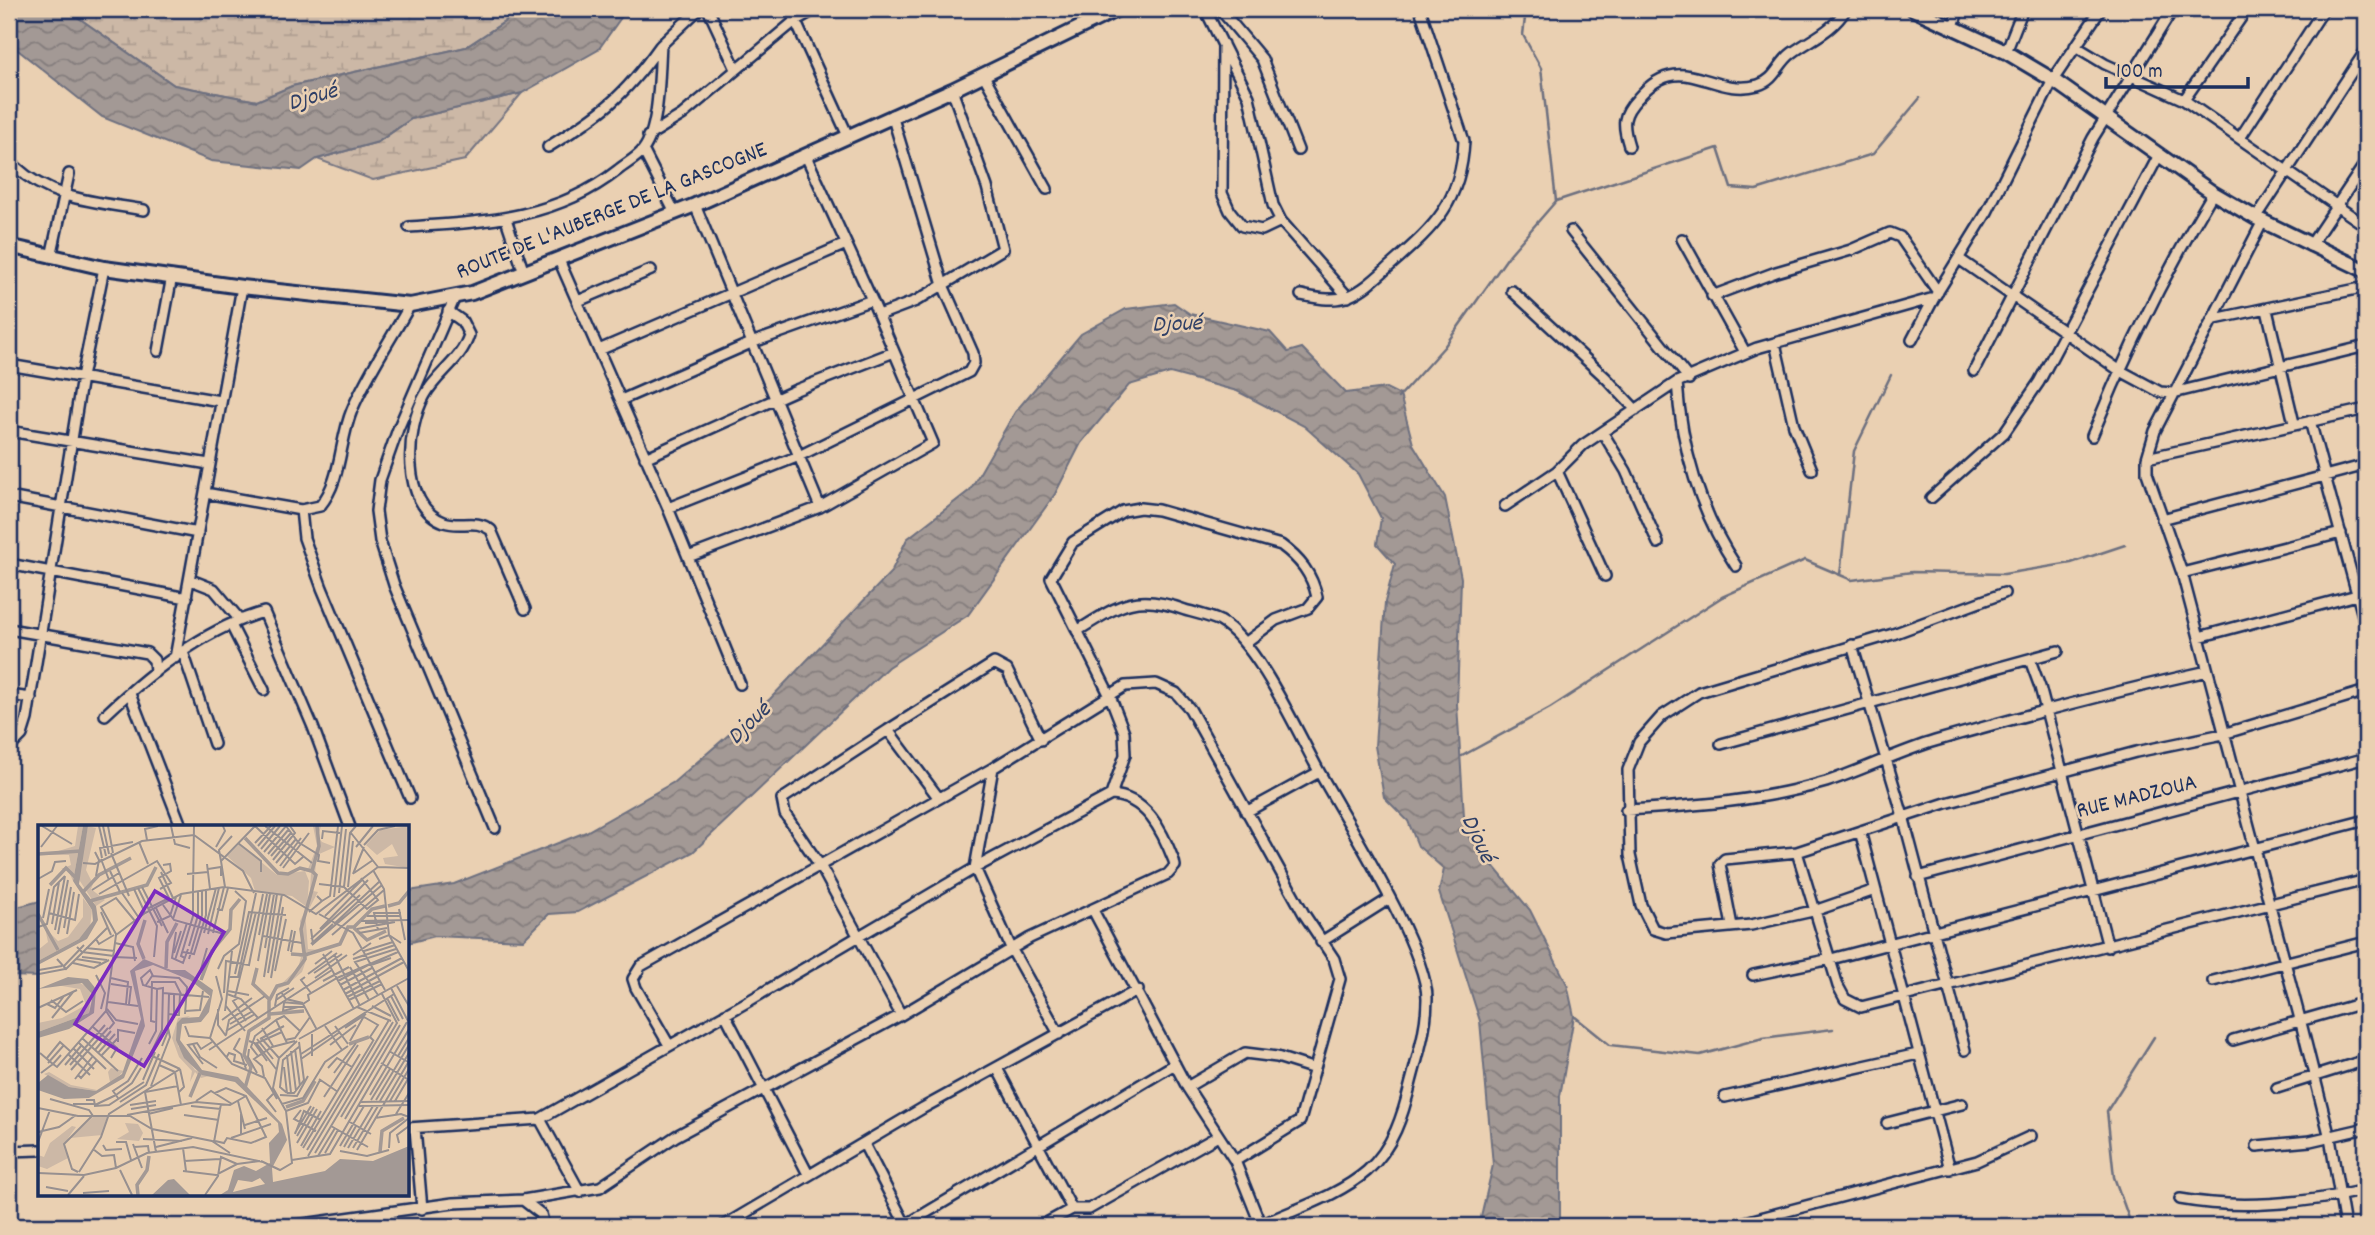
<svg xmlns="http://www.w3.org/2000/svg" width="2375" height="1235" viewBox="0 0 2375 1235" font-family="Dekko,sans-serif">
	<defs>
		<pattern id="wetland-marsh" width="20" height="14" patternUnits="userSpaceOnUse" patternTransform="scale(1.75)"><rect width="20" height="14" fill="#ccb8a6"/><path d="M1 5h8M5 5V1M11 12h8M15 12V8" fill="none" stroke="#af9e91"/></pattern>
		<pattern id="water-waves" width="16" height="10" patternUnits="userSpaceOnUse" patternTransform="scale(1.75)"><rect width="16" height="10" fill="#a39995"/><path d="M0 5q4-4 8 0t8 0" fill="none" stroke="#847d7d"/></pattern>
	</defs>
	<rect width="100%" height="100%" fill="#ead0b2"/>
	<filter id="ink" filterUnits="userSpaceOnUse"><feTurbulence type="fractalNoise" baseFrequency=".0143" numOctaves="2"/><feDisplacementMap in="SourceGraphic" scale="14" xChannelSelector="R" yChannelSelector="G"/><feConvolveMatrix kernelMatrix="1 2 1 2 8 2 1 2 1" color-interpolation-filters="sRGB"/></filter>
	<g filter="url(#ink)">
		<path fill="url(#wetland-marsh)" stroke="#747482" stroke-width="2" d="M66,9H524L466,47L292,86L257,101L174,85Z
			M522,93L465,160L373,180L317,159L378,142L411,119Z"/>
		<path fill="url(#water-waves)" stroke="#6d6f7f" stroke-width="2" d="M9,9H66L174,85L257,101L292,86L466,47L524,9H627L598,50L522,93L411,119L378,142L317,159L301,170L211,161L102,117L9,43Z
			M1174,303L1190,314L1270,332L1288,352L1302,348L1346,393L1386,388L1400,395L1413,444L1445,497L1461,578L1457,704L1465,832L1530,910L1567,984L1574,1016L1560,1096V1226H1479L1493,1165L1480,1021L1439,892L1444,869L1418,846L1408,821L1384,797L1375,746L1385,602L1395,564L1377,544L1381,518L1358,474L1304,426L1237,391L1170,373L1129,385L1081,443L1055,494L968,615L888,667L693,852L578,912L549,914L523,940L435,936L408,943V891L454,884L586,832L674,782L770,699L891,572L907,539L970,490L1015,412L1081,334L1126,309Z
			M40,901V977L9,976V909Z"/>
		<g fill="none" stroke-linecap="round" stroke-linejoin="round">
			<path stroke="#6d6f7f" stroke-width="2.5" d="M1526,9L1523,35L1541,68L1556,201
				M1398,398L1444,347L1510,254L1556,201L1718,148L1731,188L1756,190L1873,154L1920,98
				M1840,575L1854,451L1891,375
				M1462,756L1550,708L1722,597L1805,560L1852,580L1912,572L2004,574L2071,563L2125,545
				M1574,1016L1610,1045L1700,1055L1763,1038L1833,1029
				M2131,1224L2114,1177L2107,1111L2154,1037
				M2015,1226L2041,1220L2152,1226"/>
			<defs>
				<path id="street" d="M708,9L736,69
					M790,9L848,136
					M1205,9L1249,97L1273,205L1281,221L1348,297
					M1220,9L1262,59L1298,150
					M1953,26L1959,9
					M1223,44L1222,193L1230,211L1242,226L1262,230L1281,221
					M2075,46L2105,64L2184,100L2366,226
					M2006,52L2023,9
					M983,74L1047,189
					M2184,100L2247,9
					M648,136L682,115L796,20L816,9
					M2240,138L2324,9
					M1629,146C1622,124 1622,115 1638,98C1681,47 1711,98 1758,85C1776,80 1778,63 1792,53C1813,38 1833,31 1846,9
					M548,147C601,114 623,98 660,46
					M643,150L675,213
					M16,167C51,200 98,202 144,210
					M695,205L820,507
					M2256,218L2366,50
					M506,219L524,273
					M2263,221L2155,431L2147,458V473L2182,573L2300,1019L2330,1138L2345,1226
					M409,227C484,222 556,219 618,170C625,164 637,158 643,150C660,128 659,72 661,45L699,9
					M1571,231L1689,379
					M1682,239L1745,352
					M2310,246L2366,162
					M51,257L69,174
					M1959,259L2119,370L2160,392L2173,393L2366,346
					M559,260L668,508L740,684
					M1512,291L1606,378L1636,410
					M1301,295C1317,298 1333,302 1349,296C1366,289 1379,275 1393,263C1435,226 1461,202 1464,141L1420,9
					M1712,296L1776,272L1851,250L1890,233L1900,237L1938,292
					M455,297L398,429L380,480L376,511L380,541L394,585L495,828
					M578,301L651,270
					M2267,310L2294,423
					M448,311L462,321L469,335C461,361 438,372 425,395C406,427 400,506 444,522C461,528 475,518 491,530L525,609
					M879,315L916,301L1003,249L987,187L952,90
					M2215,319L2366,287
					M1912,340L1934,298
					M1775,343L1794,426L1812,470
					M599,350L846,244
					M158,351L172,276
					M9,365L220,401
					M1974,371L2093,138L2173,9
					M1677,382C1681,447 1700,512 1736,566
					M621,400L751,343L872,300
					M2310,421L2366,627
					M9,431L209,464
					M1603,433L1626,471L1658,543
					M2092,436C2126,352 2166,271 2213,193
					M645,458L796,390L894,352
					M2147,458L2366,409
					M1557,471L1605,576
					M205,493L301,510L320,506C342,480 339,441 352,410C367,374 391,339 410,305
					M9,497L198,533
					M1931,498L2004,433L2039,382L2159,155
					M1505,506L1557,471L1583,445L1677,382L1757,348L1934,298L1987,212L2053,80L2101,9
					M668,508L799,456L969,372L974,363L973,353L943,285L892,115
					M301,510L304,538L322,588L410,798
					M2162,519L2366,465
					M688,557L820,507L933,443L872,300L806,156
					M9,564L187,598
					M2182,573L2341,533
					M191,580L214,589L240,620
					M231,625L264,690
					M9,629L147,653L154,660L155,672
					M1077,631C1119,605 1135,592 1185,610C1196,613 1209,616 1220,621C1258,642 1299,736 1321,775C1347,822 1428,951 1427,999C1427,1027 1418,1055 1411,1082C1403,1115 1393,1148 1367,1171C1337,1197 1294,1209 1259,1226
					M2199,637L2357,595
					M1852,645L1903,816L1965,1050
					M183,652L214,744
					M175,658L242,287
					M2030,660L2040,687L2108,947
					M130,694L180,823
					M9,695L31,698
					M105,715C149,673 205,628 264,612L313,727L350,827
					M888,730L994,663L1007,670L1041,740
					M1721,744L2058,651
					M9,748L22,735L27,719L82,377L104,268
					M993,768L975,868L1012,950L1059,1034
					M1626,810C1693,806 1761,801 1826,782C1863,770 1898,752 1935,741C2026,715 2116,691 2208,671
					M1246,812L1319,772
					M1860,831L1950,1169
					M1797,852L1838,986L1845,999L1861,1007L2366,880
					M1918,877L2366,758
					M1875,890L1817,910L1751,925L1666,933L1653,929L1641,905L1630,855L1628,770L1639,742L1662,716L1699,692L1893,634L2004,593
					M1093,910L1187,1087L1235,1161L1261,1226
					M1732,926L1720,864L1725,859L1797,852L1946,803L2136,752L2223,734L2366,691
					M1321,942L1389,899
					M1753,975L1831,959L2366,820
					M2213,981L2366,942
					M725,1014L808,1174
					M901,1015L821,867L785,814L782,799L888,730L938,797
					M2233,1040L2366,1002
					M669,1045L636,988L633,979L641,966L993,768L1125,686L1156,684L1176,693L1190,709L1304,914L1334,959L1340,979L1300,1121L1235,1161
					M998,1070L1072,1209
					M1187,1087L1245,1053L1277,1057L1315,1069
					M2277,1088L2366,1060
					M1725,1097L1918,1054
					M540,1119L580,1192
					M1887,1123L1962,1104
					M408,1128L540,1119L747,1002L975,868L1111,795L1125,755L1124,732L1110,696L1051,578L1073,542L1123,511L1140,508L1158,510L1281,545C1300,559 1312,574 1317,597L1308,608L1276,620L1245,643
					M415,1128L422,1209
					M864,1144L906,1226
					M2257,1146L2310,1141L2366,1128
					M9,1151L40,1150
					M2180,1199C2241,1210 2307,1203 2366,1190
					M523,1200L541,1214L544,1226
					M389,1213L391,1226
					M289,1226L453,1203L523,1200L600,1187L676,1136L901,1015L1030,938L1168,874L1175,866L1174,861C1162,830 1146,797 1111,795
					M723,1226L923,1108L1138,990
					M904,1226L1175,1064
					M1041,1226L1072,1209H1089L1218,1136
					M1730,1226L1977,1161L2031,1136"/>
				<path id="secondary" d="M1913,9L2006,52L2053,80L2213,193L2256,218L2366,271
					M9,246L104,268L242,287L410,305L472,293L695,205L952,90L1118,9"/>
			</defs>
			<use href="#street" stroke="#1b2f5e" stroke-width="14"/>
			<use href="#secondary" stroke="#1b2f5e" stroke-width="18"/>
			<use href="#street" stroke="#ead0b2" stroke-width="9"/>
			<use href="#secondary" stroke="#ead0b2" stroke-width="12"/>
		</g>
	</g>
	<g text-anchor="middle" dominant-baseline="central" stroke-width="5" stroke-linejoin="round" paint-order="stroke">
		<g font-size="23" fill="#1b2f5e" stroke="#ead0b2">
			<text transform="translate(612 212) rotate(-22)">ROUTE DE L'AUBERGE DE LA GASCOGNE</text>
			<text transform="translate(2137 798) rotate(-14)">RUE MADZOUA</text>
		</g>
		<g font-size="24" font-style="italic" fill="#2f3f66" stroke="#ead0b2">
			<text transform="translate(313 98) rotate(-16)">Djoué</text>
			<text transform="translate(1177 325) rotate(-2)">Djoué</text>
			<text transform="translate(750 724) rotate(-44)">Djoué</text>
			<text transform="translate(1477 839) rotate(65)">Djoué</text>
		</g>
	</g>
	<g transform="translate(38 825)">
		<rect width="371" height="371" fill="#ead0b2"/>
		<path d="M55,292H69L64,310L32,313ZM87,298L100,299L105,308L101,316L79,314L91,307ZM34,301L38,302L26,319L30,333L9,344L0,341V330L6,332L12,318Z" fill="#ccb8a6"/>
		<path d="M371,1V43L347,39L345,33L360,31L354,19L339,30L328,20L342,5ZM152,191L139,200L140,221L157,245L171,251L163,253L157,247L152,257L154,246L141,232L134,213L140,193ZM73,243L86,246L70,261L58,266L31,262L6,249L11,247L33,260L59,265L72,257L70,247Z" fill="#ccb8a6"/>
		<path d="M40,1H45L35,56L30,45L23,44L33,40L31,30H7L37,21ZM50,1L58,3L48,45L55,59L53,64L67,75L58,81L40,53ZM275,1H283L280,12L284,17L297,22L279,30L275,66L280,67L271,84L273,48L261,44H270L279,21ZM45,73L54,85L52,102L41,114L0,136V125L10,117L7,103L20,116L30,112L45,92ZM267,86L270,124L283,125L271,127L264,147L249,160L237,165L260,143L263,132L251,128H264L262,96ZM40,157L53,164L51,188L0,207V198L24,193L48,180L42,164L18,160Z" fill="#ccb8a6"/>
		<path d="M201,19L239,50L267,46L271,56L269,82L254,71L217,66L213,53L189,31Z" fill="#ccb8a6"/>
		<path d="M45,1H50L41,59L58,81L60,95L49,114L0,140V136L41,114L55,96L54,85L35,56ZM106,134L133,145H147L175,165L171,187L163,197L144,199L142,215L164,245L200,252L244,299L249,315L234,343L235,357L287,346L302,334L335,336L371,321V370H182L190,365L196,345L206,341L218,346L232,338L231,318L241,307L240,298L197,257L164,250L146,233L138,215L139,198L144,193L161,192L172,171L152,155L115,140L97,146L107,201L86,253L51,273L26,274L0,265V258L10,250L31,262L58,266L84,249L103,194L92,146ZM222,353L227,359L195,367L200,355L214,357ZM30,152L50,154L58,164L56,188L31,204L0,213V207L51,188L55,170L44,158L0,164ZM136,354L152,370H114L130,355Z" fill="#a39995" fill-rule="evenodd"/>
		<path fill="none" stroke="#a39995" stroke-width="3.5" d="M207,13L240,48L250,49L262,43L274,46M0,29L43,26M12,60L28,43L37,52M45,67L61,50L93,33M52,76L109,60L118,42M350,81L361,78L371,66M0,89L20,125M316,103L329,115L348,106M253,129L267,130L302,119L310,102H316L334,84L347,81M106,134L100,119L107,95M128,143L129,117L139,98M219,143L215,159L232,175M163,155L174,126L192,104L193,85L202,74M232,189L266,186M311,219L331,212M207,263L213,242L206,230L211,206L231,193V176L239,161L250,158L267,134L263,104L278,50L274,46L281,21L279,1M152,272L162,248M248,282L265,276L277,256M342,327L344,306L366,293M100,370L99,360L109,345L111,331"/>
		<path fill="none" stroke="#979090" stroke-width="2" d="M4,1L34,19M61,1L68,31M65,1L71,29M70,1L75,28M133,1L137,19L152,23M217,1L257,39L265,32M227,1L274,38M313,8L340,42M284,14L285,6L302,8M109,15L107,4L120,1M101,17L110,39M200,18L223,36V47M217,18L233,1M326,20L340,5L357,1M220,21L237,1M3,22L19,1M178,22L187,6L185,1M318,22L335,1M223,24L242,1M57,27L61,35L58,51M226,27L248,1L260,17L281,30L280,36L292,38M73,28L91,71M230,29L251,4M233,31L253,8M64,33L62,23L95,17M63,34L71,55M235,35L257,8L252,1M183,36L181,25L194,11M45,38L57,39L104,16L156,10L205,46L216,68M238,38L258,14M169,39L172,64M125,40L132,39L133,46L121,53L132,75M242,41L263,13M245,43L271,8M170,44L183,42V51M335,45L346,64L351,110L371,146M72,46L82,67M123,47L135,73M316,48L335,35M149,49L170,47M315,49L326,22M0,54L14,46L17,37L28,36M281,59L306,62L329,84L340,75L323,53M104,62L124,101M187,62L183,36L217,1M306,62L312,8L318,1M310,62L315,16M100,63L119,101L116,132M96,64L107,88M54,65L81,48M155,66L156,1M84,68L101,93M301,68L308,4M61,69L119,36L133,58L122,64M296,72L304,1M284,76L292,71L300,1M125,80L136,95L186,109M111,83L131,73M118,83L130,108M179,84L184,85L190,63M361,84L367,115M63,87L73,110M271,87L284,76L279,71M11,88L37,95L41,69M281,89L315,108L347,165M287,91L324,55M329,91H363M5,93L11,64M135,94L143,70M323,96L371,95M119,97L132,91L138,72M327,98L350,97M14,99L21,57M296,99L342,56M0,102L9,99L16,62L27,51M26,103L33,62M273,104L275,119L344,60M282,104L330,55M319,104L357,97M17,105L27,51M340,105L336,88H363M138,107L134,133L145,138L150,124M166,108L178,63M175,108L186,62M321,108L349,103M20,109L30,55M29,109L36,67M78,109L63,82L78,73L97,96M170,109L181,63M221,110L229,69M294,110L346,65M225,111L264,118M58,114L61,119L76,110M273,114L322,70M341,114L351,110L363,118M77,118L95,122L97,136M273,119L295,99M151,121L160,90V66M39,122L44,127L76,131M48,123L77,126M227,123L236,69M250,126L254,105M326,126L355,117M145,127L156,129L168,90V64M253,127L257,106M136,128L143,106M285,129L316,184M296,129L322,181M315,130L333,118M44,132L69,135M76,132L99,133M147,133L143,131L155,91V66M19,134L28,144L69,103M38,134L63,138M151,134L164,90V65M315,134L357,120M137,135L149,98M220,136L232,69M35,138L56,143L71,135M277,139L294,126M333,140L353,133M25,142L46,120M312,142L331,175M163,144L169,123M180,144L186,131L201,119L208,76L197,66M1,145L24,141M237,146L248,94M230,148L244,69M276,148L304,129M1,149L27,144M197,149L211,87L248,90M270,149L299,128M58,150L67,168L63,184M178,151L184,174L172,213L194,239L227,253L239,274M191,152H200L218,68M226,152L239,69M267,152L263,155L273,168M73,153L90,157L88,179M233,153L245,82M277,153L309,130M285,156L311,142M300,156L332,139M73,159L93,162L91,179M108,160L114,151L141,153L149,162L147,189M302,160L334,143M359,161L371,181M353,163L370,196M119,164L125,163L124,205L112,230L142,244M305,165L364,133M190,166L211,170M243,167L248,174L265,178M125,168L171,172M186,168L188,136L211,140L225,69M189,169L203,174L220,193M307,169L366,137M340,170L317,137L358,124M353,171L365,194M197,172L218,87M309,172L342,156M200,173L195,176L208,196M349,173L361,196M13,175L28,187L45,176M238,175L256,163M311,175L344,159M70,177L100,181M244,177L265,179L279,205M246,178L245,186L260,182M9,179L17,183L26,171M265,179L271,175L270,170L299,153L360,127M188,181L207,206M237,181L239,170L251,163M334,181L353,191M245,182H267M319,182L353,196M0,183L39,165M69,184L78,195L100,199M180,184V200L188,211M68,186L76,198L71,204M147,186L162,185L165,166M187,186L194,126M130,189L141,190L142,169M326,192L340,200L332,212L336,216M14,193L35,167M136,193V169M184,195L214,173M238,195L246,191L262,206M117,197L113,196L114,157H137L143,169M192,199L215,186M147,201L151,211L172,213M287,201L304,225M297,201L310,219M55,202L79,223L73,233M224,203L235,221M307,203L328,189M188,206L217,189M274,209V231M188,210L191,195L227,171M44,213L80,246M202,213L196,224L203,229L208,244M219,214L235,234M222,214L246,201M224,214L241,233M261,214L371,153M247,215L257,213L272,192M211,216L219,219L238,244M312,216L326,191M40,217L68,244M80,217V205L97,208M111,219L118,206L119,164L105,160L103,153L112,145L115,151M155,219L162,232L179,243M292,220L318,200M124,221L130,206L131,169M35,223L56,244M211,224L210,232L219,248M257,224L262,261M57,225L73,206M171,225L294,145M253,226L258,266M351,226L370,237M2,228L15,239L23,230M60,228L77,209M30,229L52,250M263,229L356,169M249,230L253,268M63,231L80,213M220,231L213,222L217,211L238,195L249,218M360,231L371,213M9,233L22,217L32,226M188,233L191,228L197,230L196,236L209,240M263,234L302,207M229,236L217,219L244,207M10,238L26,220M343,238L371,255M165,239L150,220L159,218L163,224L174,217M27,240L43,221M32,240L67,200M121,240L137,247L143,280M246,242L249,268M290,243L299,233L314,242M33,245L70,203M3,248L15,239L19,242L68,186L78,110L107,88L143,69L186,62L246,70L278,89L340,42L371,43M296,248L318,218M40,250L43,253L59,235M226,252L224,241L216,234L234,222L257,216M37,254L55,231M281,254L300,267M105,255L117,227M113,261L132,212L130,203M141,267L146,262L142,244M177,268L188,263L208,271L228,312L213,318L189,313L186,318L177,316M249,268H256L266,255L261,217M249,268L242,262L245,235L262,221M235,269L229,275L238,287M78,270L94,258L103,243M242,270L259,271L270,251M332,270L371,204M286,272L320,220M80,273L75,266L90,256L104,233M12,274L51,285L55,291M48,275H56L57,281L71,280L106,257M333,275L352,244M338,275L371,220M158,276L173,266L194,279M200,276L207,304M342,276L371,228M352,276L371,244M357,276L370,254M82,277L108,260L121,229M323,277L371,276M35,279H57M244,279L265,273L287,237L310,221M57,280L78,270M92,280L118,276M153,281L183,284M321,281L371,280M0,283L40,291H92L114,304L174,316L192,328M93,284L118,280M263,285L256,294L278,306M248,286L270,278L282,255M110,289L135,283M203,289V311M358,289L371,268M89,290L158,277L192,280L208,271M146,290L181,295M303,292L359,198L344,169M337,293L363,289L371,292M307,294L362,200M310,296L333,309M207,300L229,293M293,301L330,322M0,307L21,302L38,290M257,308L273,281M257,309L266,286L283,295M259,311L276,282M193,313L233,299M105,314L144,316M0,317L12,285M78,317H88L93,335M176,317L183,279M259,318L279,284M361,318L359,310L371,301M95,319L104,343M65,320L68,325L84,324M263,321L283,286M302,321L326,281M96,322L110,321L111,328M118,322L154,313M306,322L318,301M145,323L148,346M265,323L322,229M310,323L335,281M315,323L340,281M351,323L352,308L371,293M55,324L64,331L76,330L78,343M269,325L335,216M319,325L371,236M302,326L329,331L351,325M118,327L107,267L140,261M277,328L355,197M287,328L300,305M270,331L351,195M280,331L297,303M254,335L292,329L369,197M146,336L182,334M223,336L242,345L254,338L248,286L235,263L241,233L259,216M82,345L94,370M145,346L178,350L199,339L222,336M40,347L34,344L26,319L54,291M41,347L63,312L71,289L142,244M0,348L46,350L78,343L109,328L155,322L225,337M8,362L30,366M45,368L71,366M30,370L46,351M167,370L180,351L183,332L199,339"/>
		<path fill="#7b2cbf" fill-opacity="0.15" stroke="#7b2cbf" stroke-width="3.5" d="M117,66L186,107L106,241L37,199Z"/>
		<rect width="371" height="371" fill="none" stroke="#1b2f5e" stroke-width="3.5"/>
	</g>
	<rect width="2375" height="1235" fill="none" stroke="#ead0b2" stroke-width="35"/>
	<rect x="18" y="18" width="2340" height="1200" fill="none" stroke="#1b2f5e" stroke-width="2.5" filter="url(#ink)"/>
	<path d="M2106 77v10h142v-10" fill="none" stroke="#1b2f5e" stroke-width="3.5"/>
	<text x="2116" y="77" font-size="21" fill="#1b2f5e" stroke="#ead0b2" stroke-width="5" paint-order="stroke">100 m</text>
</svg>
